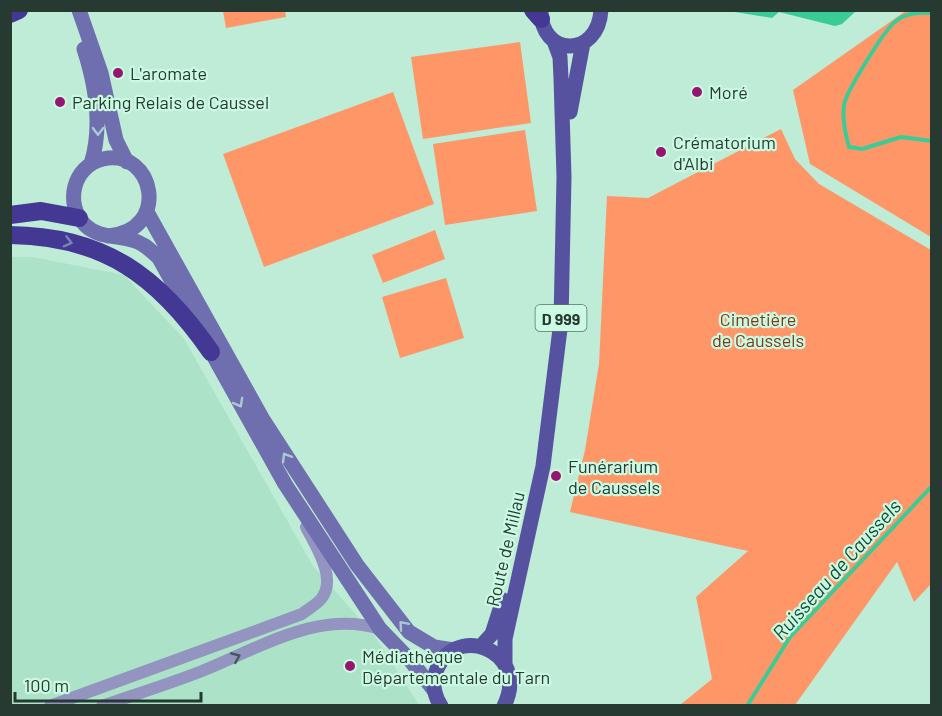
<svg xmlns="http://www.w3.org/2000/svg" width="942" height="716" viewBox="0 0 942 716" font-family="Barlow,sans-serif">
	<rect width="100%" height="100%" fill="#beecd6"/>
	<path fill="#ace2c8" d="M10,257H32L124,275L184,339L313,566L374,635L419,705H11Z"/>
	<path fill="#ff9668" d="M907,10L931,11V237L810,164L793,90Z
		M223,11H285L286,17L226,28Z
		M520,42L531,123L423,139L411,57Z
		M393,92L434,204L264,267L223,154Z
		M781,129L795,159L819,184L931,250V584L914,602L897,562L795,705H680L712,679L696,597L748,551L570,512L585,450L599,364L607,196L648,198Z
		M525,130L537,211L445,225L433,144Z
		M435,230L445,259L383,283L372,255Z
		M446,278L464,338L400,358L382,297Z"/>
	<path fill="#3acc96" d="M729,11H856L842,24L835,26L779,12L772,18Z"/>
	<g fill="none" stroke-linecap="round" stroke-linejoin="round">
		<path stroke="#3acc96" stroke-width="4" d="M932,13C920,12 905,13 896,21C884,30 846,92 844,105C842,120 845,133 849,147L862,149L901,137L932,141
			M747,706L790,637L932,486"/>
		<path stroke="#9394c0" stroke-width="12" d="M50,706L302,614C308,609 316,605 321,599C338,579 315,545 306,527
			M102,706C136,694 169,684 202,671C257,649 320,609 380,629"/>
		<path stroke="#6f6eae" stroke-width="15" d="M79,10L101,73L116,140L127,162
			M84,49C96,86 103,126 91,164
			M147,212L262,418L357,565L409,632L434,647L454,650
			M108,236C172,231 154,147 103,159C73,166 64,204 85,225C98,238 116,235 132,240C144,243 150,250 159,258L285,484L380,629L410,660L434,690"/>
		<path stroke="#5752a0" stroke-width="15" d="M541,10C540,57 598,59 601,10
			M570,112L583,43
			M481,646L492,634L503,600
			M505,663V639L543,466L561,321L564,177L561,78L560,57L554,41
			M441,706C435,697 432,685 435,675C450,620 532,649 504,706"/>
		<path stroke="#433893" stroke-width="18" d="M533,10L541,19
			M10,14L19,10
			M10,215L41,211L79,218
			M10,235C105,236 159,277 211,352"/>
	</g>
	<defs><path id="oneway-chevron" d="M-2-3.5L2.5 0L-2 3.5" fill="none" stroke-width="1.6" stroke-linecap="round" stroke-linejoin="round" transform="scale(1.5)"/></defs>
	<g stroke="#abc9d0">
		<use href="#oneway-chevron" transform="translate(98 131) rotate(91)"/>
		<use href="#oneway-chevron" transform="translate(239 403) rotate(61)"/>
		<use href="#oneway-chevron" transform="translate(286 457) rotate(-121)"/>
		<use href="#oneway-chevron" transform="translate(403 625) rotate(-131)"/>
	</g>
	<use stroke="#7986b3" href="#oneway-chevron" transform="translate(68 242) rotate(14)"/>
	<use stroke="#47555c" href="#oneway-chevron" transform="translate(236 657) rotate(-23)"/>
	<g fill="#951670" stroke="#cbfae3" stroke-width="2">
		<circle cx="118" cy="73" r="6"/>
		<circle cx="697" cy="92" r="6"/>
		<circle cx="60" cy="102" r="6"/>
		<circle cx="661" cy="152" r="6"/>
		<circle cx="556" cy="476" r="6"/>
		<circle cx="350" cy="666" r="6"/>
	</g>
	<g text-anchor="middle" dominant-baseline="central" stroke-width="4.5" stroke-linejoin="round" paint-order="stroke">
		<rect fill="#cbfae3" stroke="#587466" stroke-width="1.5" x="535.5" y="305" width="51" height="26" rx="4.5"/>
		<g font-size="16" font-weight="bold" fill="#273a31">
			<text x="561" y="318">D 999</text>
		</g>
		<g font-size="18" fill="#273a31" stroke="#cbfae3" text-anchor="start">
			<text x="130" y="73">L'aromate</text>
			<text x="709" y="92">Moré</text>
			<text x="72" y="102">Parking Relais de Caussel</text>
			<text x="673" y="142">Crématorium<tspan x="673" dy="21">d'Albi</tspan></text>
			<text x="568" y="466">Funérarium<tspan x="568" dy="21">de Caussels</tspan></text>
			<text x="362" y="656">Médiathèque<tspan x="362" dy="21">Départementale du Tarn</tspan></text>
		</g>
		<g font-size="18" fill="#7c3817" stroke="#cbfae3">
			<text x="758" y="319">Cimetière<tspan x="758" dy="21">de Caussels</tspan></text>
		</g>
		<g font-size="18" fill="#273a31" stroke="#cbfae3">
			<text transform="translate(505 549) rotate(-77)">Route de Millau</text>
		</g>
		<g font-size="20" font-style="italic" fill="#144d37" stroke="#cbfae3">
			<text transform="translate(836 569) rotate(-48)">Ruisseau de Caussels</text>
		</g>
	</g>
	<rect width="942" height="716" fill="none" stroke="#273a31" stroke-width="24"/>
	<path d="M15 692v9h186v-9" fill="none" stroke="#273a31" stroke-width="3"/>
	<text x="24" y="692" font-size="18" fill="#273a31" stroke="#cbfae3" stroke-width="4.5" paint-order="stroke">100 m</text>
</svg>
